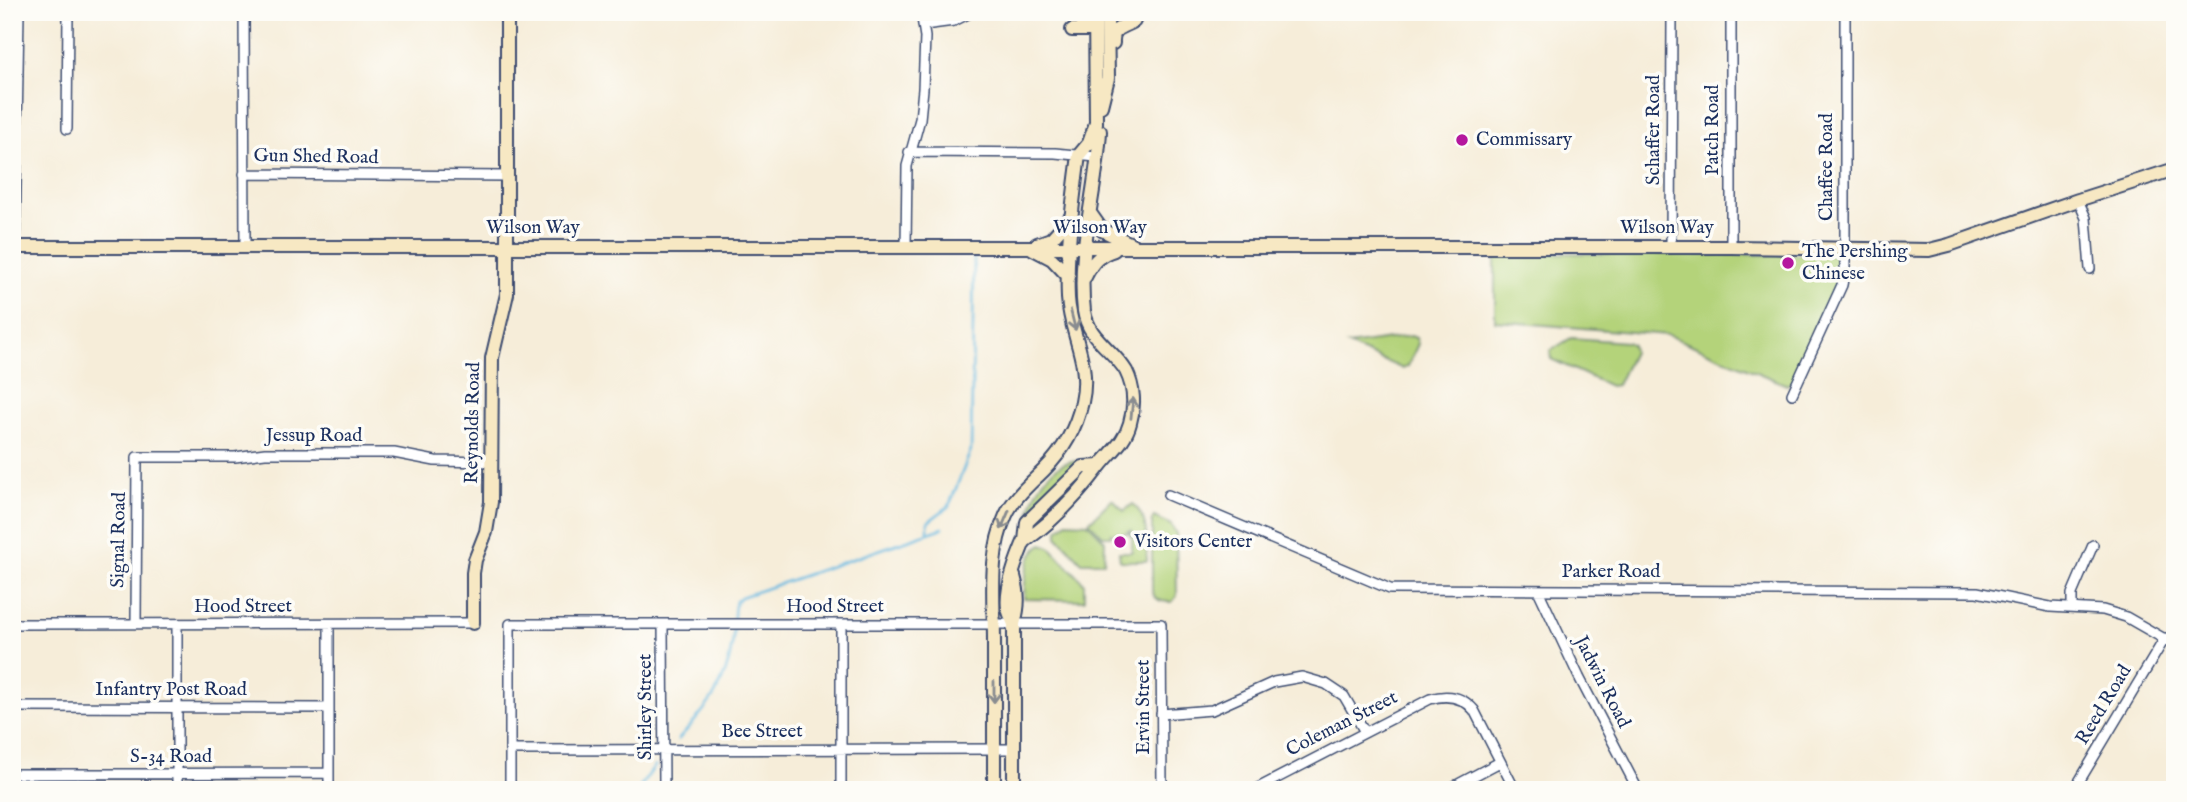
<svg xmlns="http://www.w3.org/2000/svg" width="2187" height="802" viewBox="0 0 2187 802" font-family="'IM FELL English',serif">
	<rect width="100%" height="100%" fill="#fdfcf7"/>
	<filter id="ink" filterUnits="userSpaceOnUse"><feTurbulence type="fractalNoise" baseFrequency=".0143" numOctaves="2"/><feDisplacementMap in="SourceGraphic" scale="14" xChannelSelector="R" yChannelSelector="G"/><feConvolveMatrix kernelMatrix="1 2 1 2 8 2 1 2 1" color-interpolation-filters="sRGB"/></filter>
	<filter id="wash" filterUnits="userSpaceOnUse"><feTurbulence type="fractalNoise" baseFrequency=".00686" numOctaves="4" result="noise"/><feDisplacementMap in="SourceGraphic" scale="28" xChannelSelector="R" yChannelSelector="G"/><feGaussianBlur stdDeviation="1.57" result="paint"/><feColorMatrix in="noise" values="0 0 0 0 0 0 0 0 0 0 0 0 0 0 0 0 0 1.4 0 .05"/><feComposite in="paint" operator="in"/></filter>
	<g filter="url(#wash)">
		<rect width="100%" height="100%" fill="#f6edd9"/>
		<path fill="#b4d37a" stroke="#68816c" stroke-width="2" d="M1495,253L1835,255L1840,262L1839,278L1794,380L1787,385L1668,335L1495,321Z
			M1411,336L1416,338L1418,344L1408,366L1403,369L1348,345Z
			M1571,338L1627,342L1632,345L1633,352L1617,385L1610,386L1551,359L1550,351Z
			M1072,461L1078,462L1079,465L1030,512C1035,489 1048,467 1072,461Z
			M1112,499L1124,511L1133,504C1150,520 1146,540 1147,561H1120L1119,552H1132V530L1127,531L1131,532V537L1129,533H1111V536H1103L1089,522Z
			M1155,517L1171,525L1176,533L1177,596L1172,602C1163,602 1155,601 1152,591V520Z
			M1067,522L1088,523L1105,541L1104,562H1082L1058,537V530Z
			M1042,544L1050,547L1084,583V600L1024,599C1025,581 1025,554 1042,544Z"/>
		<g fill="none" stroke-linecap="round" stroke-linejoin="round">
			<path stroke="#64b8e0" stroke-width="2.5" d="M928,533V522L949,506L971,450L974,259
				M678,740C706,709 726,688 732,645C735,631 732,615 736,601L741,597L943,528
				M638,790L655,766"/>
		</g>
	</g>
	<g filter="url(#ink)">
		<g fill="none" stroke-linecap="round" stroke-linejoin="round">
			<defs>
				<path id="street" d="M244,12L245,246
					M924,25L954,21L972,12
					M67,129L68,12
					M909,152L1055,153L1096,157
					M244,174L507,176
					M2078,200L2086,218L2090,269
					M15,247L19,12
					M906,247L907,166L920,119L923,89L925,37L921,12
					M1671,247L1672,12
					M1731,247V12
					M1792,394L1842,285L1845,269V12
					M1168,495L1390,589L1977,592L2050,607L2103,610L2126,617L2175,645
					M1538,590L1579,677L1638,790
					M2072,608V594L2093,545
					M12,624L473,623
					M136,624L137,457H235L265,453H394L435,461L491,462
					M329,624V790
					M663,624L664,790
					M12,707L329,708
					M1161,714L1212,710L1274,682L1302,677L1326,684L1344,696L1365,732
					M510,750L1014,749
					M12,774L329,773
					M177,790V624
					M510,790V624H1161L1162,790
					M841,790V624
					M1254,790L1430,699C1447,694 1462,696 1474,710L1515,790
					M1447,790L1500,762
					M2074,790L2165,638"/>
				<path id="secondary" d="M1072,30H1095
					M1113,43C1112,27 1122,28 1134,21
					M1101,106L1108,78L1107,12
					M1090,213L1102,230L1133,245
					M1037,244L1051,239L1071,217
					M12,247H1731L1929,250L1949,245L2078,200L2175,169
					M1033,249L1052,259L1069,277
					M1085,277C1092,263 1098,255 1114,250
					M1025,541C1053,521 1079,494 1100,466C1111,452 1125,442 1130,423C1135,406 1134,387 1126,371C1113,349 1088,339 1084,311C1077,251 1097,190 1100,131
					M1025,541L1027,522L1083,467L1100,466
					M1014,576C1019,594 1019,606 1014,624V790
					M473,623V573L475,560L486,532L491,502L492,358L507,294V12
					M1014,624C1012,619 1009,613 1008,608C1005,588 1019,553 1027,535
					M994,790C994,740 994,690 994,641C994,598 988,554 1006,515C1014,497 1030,484 1044,470C1063,451 1076,429 1082,402C1091,362 1070,335 1068,298C1066,250 1073,202 1079,155L1089,143L1096,123L1095,12"/>
			</defs>
			<use href="#street" stroke="#3c4c70" stroke-width="12"/>
			<use href="#secondary" stroke="#3c4c70" stroke-width="16"/>
			<use href="#street" stroke="#fff" stroke-width="9"/>
			<use href="#secondary" stroke="#f7e8c3" stroke-width="12"/>
		</g>
		<defs><path id="oneway-shaft" d="M-6 0H5M1.5-3L5.5 0L1.5 3" fill="none" stroke-width="1.6" stroke-linecap="round" stroke-linejoin="round" transform="scale(1.75)"/></defs>
		<g stroke="#898c90">
			<use href="#oneway-shaft" transform="translate(1073 320) rotate(76)"/>
			<use href="#oneway-shaft" transform="translate(1132 408) rotate(-84)"/>
			<use href="#oneway-shaft" transform="translate(1005 520) rotate(113)"/>
			<use href="#oneway-shaft" transform="translate(994 692) rotate(90)"/>
		</g>
	</g>
	<g fill="#b5179e" stroke="#fdfcf7" stroke-width="2.5">
		<circle cx="1462" cy="140" r="7"/>
		<circle cx="1788" cy="263" r="7"/>
		<circle cx="1120" cy="542" r="7"/>
	</g>
	<g text-anchor="middle" dominant-baseline="central" stroke-width="7" stroke-linejoin="round" paint-order="stroke">
		<g font-size="19" fill="#1b2f5e" stroke="#fdfcf7">
			<text transform="translate(1654 130) rotate(-90)">Schaffer Road</text>
			<text transform="translate(1713 130) rotate(-90)">Patch Road</text>
			<text transform="translate(316 157) rotate(1)">Gun Shed Road</text>
			<text transform="translate(1827 167) rotate(-90)">Chaffee Road</text>
			<text x="533" y="228">Wilson Way</text>
			<text x="1100" y="228">Wilson Way</text>
			<text x="1667" y="228">Wilson Way</text>
			<text transform="translate(473 423) rotate(-89)">Reynolds Road</text>
			<text x="314" y="436">Jessup Road</text>
			<text transform="translate(119 540) rotate(-89)">Signal Road</text>
			<text x="1611" y="572">Parker Road</text>
			<text x="243" y="607">Hood Street</text>
			<text x="835" y="607">Hood Street</text>
			<text transform="translate(1602 682) rotate(63)">Jadwin Road</text>
			<text x="171" y="690">Infantry Post Road</text>
			<text transform="translate(2104 705) rotate(-59)">Reed Road</text>
			<text transform="translate(646 707) rotate(-90)">Shirley Street</text>
			<text transform="translate(1144 707) rotate(-90)">Ervin Street</text>
			<text transform="translate(1342 724) rotate(-27)">Coleman Street</text>
			<text x="762" y="732">Bee Street</text>
			<text x="171" y="757">S-34 Road</text>
		</g>
		<g font-size="19" fill="#1b2f5e" stroke="#fdfcf7" text-anchor="start">
			<text x="1476" y="140">Commissary</text>
			<text x="1802" y="252">The Pershing<tspan x="1802" dy="22">Chinese</tspan></text>
			<text x="1134" y="542">Visitors Center</text>
		</g>
	</g>
	<rect width="2187" height="802" fill="none" stroke="#fdfcf7" stroke-width="42"/>
</svg>
